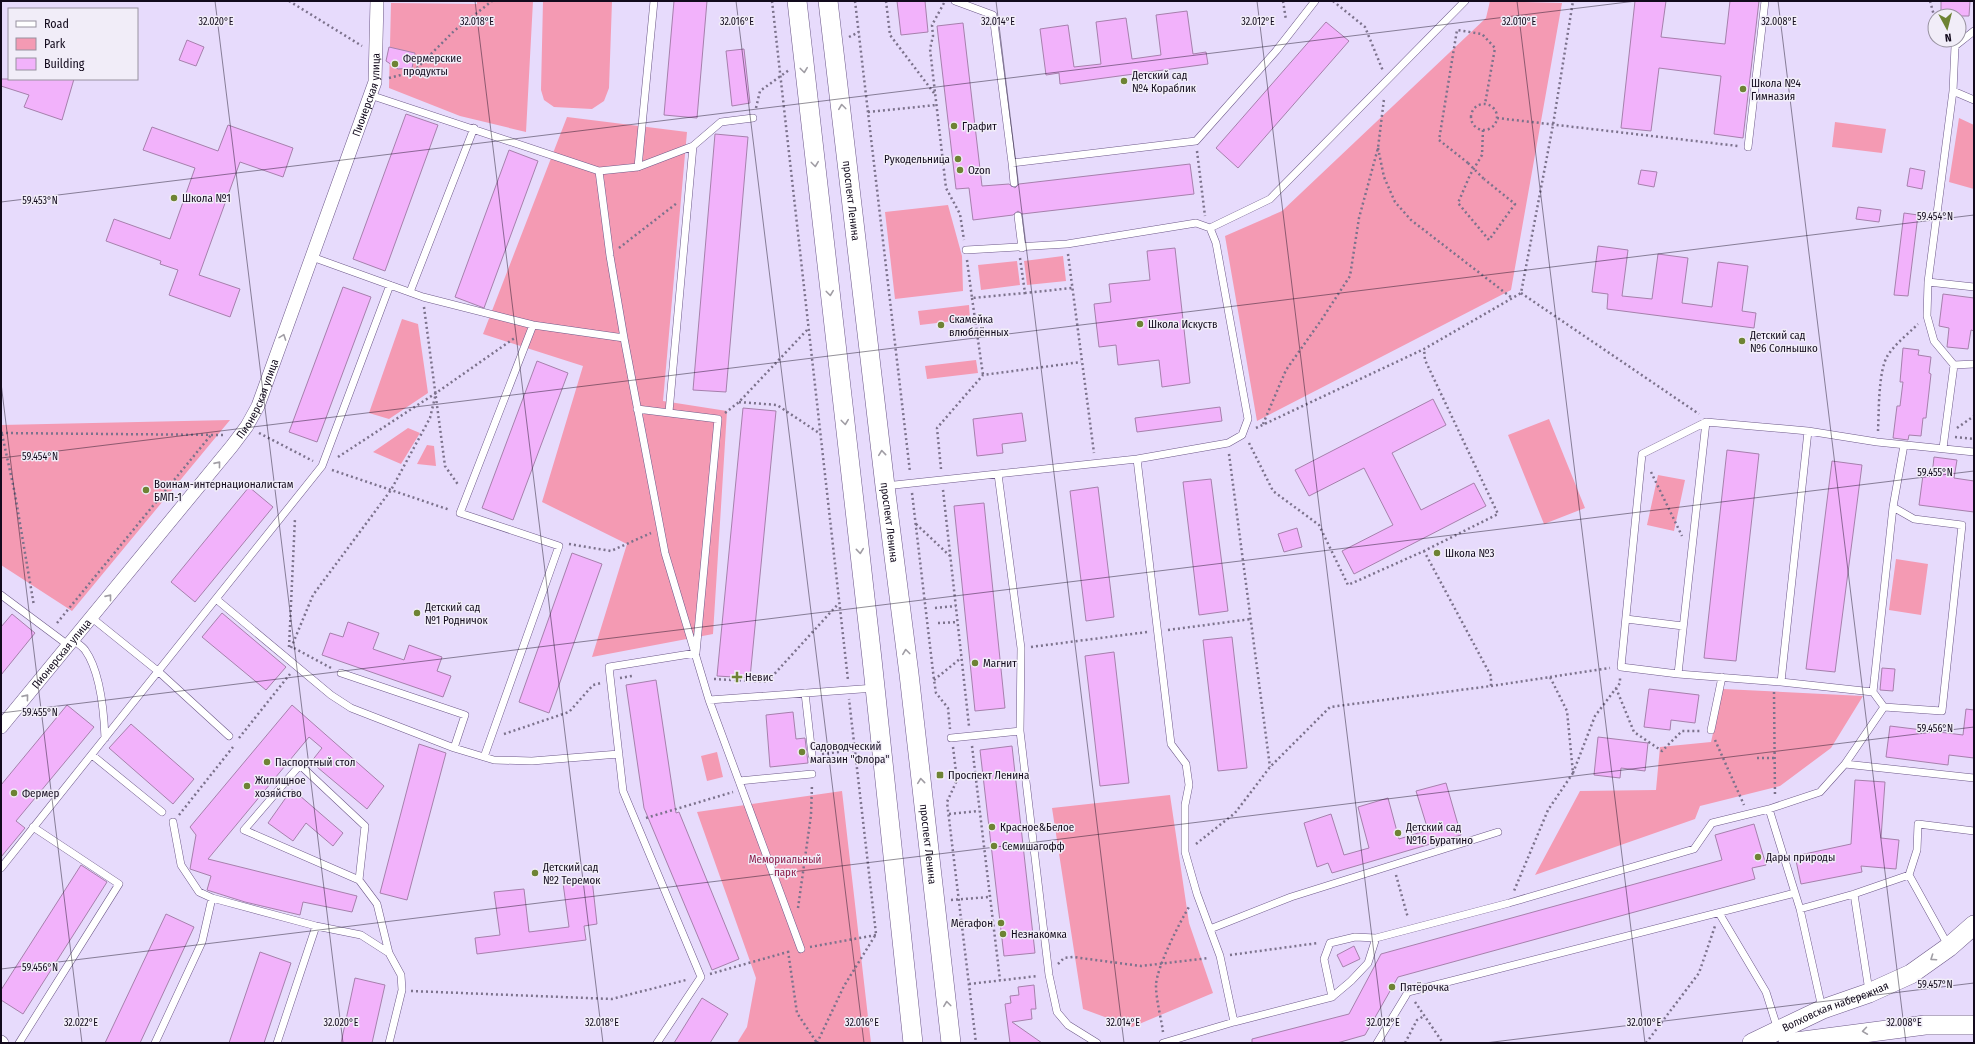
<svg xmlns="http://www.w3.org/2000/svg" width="1975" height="1044" viewBox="0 0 1975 1044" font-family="'Fira Sans Condensed',sans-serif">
	<rect width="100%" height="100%" fill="#e7dbfc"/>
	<path fill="#f49ab3" d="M477,1H533L526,132L460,116L389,88L391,3L477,4Z
		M543,1H612L609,88L604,101L592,109L554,107L544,100L541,90Z
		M1490,1L1562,3L1511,290L1257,421L1225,236L1282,211L1486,18Z
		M567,117L687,132L663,401L727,411L713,634L592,657L627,544L542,502L583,366L483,334Z
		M1959,118L1974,125V189L1949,182Z
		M1835,122L1886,129L1882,153L1832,147Z
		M948,205L962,256L963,291L895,299L885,212Z
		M1063,256L1066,281L1027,285L1024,261Z
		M1017,261L1020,285L981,290L978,265Z
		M969,305L970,319L920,325L918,311Z
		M402,319L418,324L428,393L389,419L369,413Z
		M976,360L978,373L927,379L925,366Z
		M1549,419L1585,508L1544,524L1508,435Z
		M230,420L72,611L1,565V425Z
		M408,428L420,433L401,464L373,452Z
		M427,445L434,446L436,466L417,464Z
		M1658,475L1685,480L1674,531L1647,525Z
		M1896,559L1928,564L1921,615L1889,610Z
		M1723,689L1863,696L1831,748L1780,786L1700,806L1695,819L1535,875L1580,791L1656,790L1660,747L1711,742Z
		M717,752L723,777L707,781L701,756Z
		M842,791L871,1043H737L747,1027L756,978L697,812Z
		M1170,795L1189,923L1213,993L1132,1027L1083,1009L1052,808Z"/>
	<path fill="#f2b2fb" stroke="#a680ac" d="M674,1H707L697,118L664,115Z
		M897,1H925L928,32L901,35Z
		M1635,1H1666L1661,37L1725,44L1730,1H1759L1743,138L1714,134L1721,76L1659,68L1651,131L1621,128Z
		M1941,1H1970L1969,16H1941Z
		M1187,11L1193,54L1206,52L1208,64L1060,84L1059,73L1046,75L1040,29L1068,25L1074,67L1101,64L1096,22L1126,18L1132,59L1161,55L1156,15Z
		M1326,22L1349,41L1238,168L1216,148Z
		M963,23L982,186L1009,184L1015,188L1019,184L1190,164L1194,194L1022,214L1018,211L1013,215L973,220L969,188L956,189L937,26Z
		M187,40L204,47L196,66L179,60Z
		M389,47L415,53L412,68L398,69L386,61Z
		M744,49L750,103L732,106L726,51Z
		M1,79H74L62,120L24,107L29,95L1,86Z
		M406,114L438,125L385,271L353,259Z
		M228,125L293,148L283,177L240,162L199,275L240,289L230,317L169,295L178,270L160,264L161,261L106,241L114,219L170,239L195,168L143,150L152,127L218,151Z
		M715,134L748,137L726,392L693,390Z
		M509,150L538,161L484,308L455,297Z
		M1910,168L1925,171L1922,189L1907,186Z
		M1641,170L1657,172L1654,187L1638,184Z
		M1858,207L1881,210L1879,222L1856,219Z
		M1904,213L1918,215L1908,296L1894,295Z
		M1598,246L1628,250L1622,296L1652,299L1658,254L1688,258L1682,303L1712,307L1718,262L1748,266L1742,311L1756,313L1754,328L1607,309L1608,294L1592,292Z
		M1175,248L1190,383L1162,387L1159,360L1118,365L1116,345L1099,347L1094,304L1111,302L1109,284L1150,280L1147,251Z
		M343,287L371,297L317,442L289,432Z
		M1943,294L1974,298V331L1971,330L1968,349L1947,347L1949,328L1939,326Z
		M1903,348L1919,350L1918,355L1931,357L1929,373L1931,374L1926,418H1923L1921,436L1909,435L1908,440L1893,438L1897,406H1900L1903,382H1900Z
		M537,361L568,373L513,520L482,508Z
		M1433,399L1446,425L1392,453L1421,510L1474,483L1486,506L1354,574L1342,551L1393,525L1364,468L1309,496L1295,470Z
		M1220,407L1222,421L1137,432L1135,418Z
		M743,408L776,411L750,678L717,676Z
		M1022,413L1026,441L1002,444L1003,453L977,456L973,419Z
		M1727,450L1759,454L1736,661L1704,658Z
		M1934,457L1957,460L1954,478L1974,481V512L1919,505L1923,475L1932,476Z
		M1832,461L1862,465L1835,672L1806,669Z
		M1211,479L1228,611L1199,615L1183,482Z
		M249,487L273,507L195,602L171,582Z
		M1098,487L1114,617L1086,621L1070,491Z
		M984,503L1005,708L975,711L954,506Z
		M1297,528L1302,547L1284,552L1278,534Z
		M572,553L602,564L549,713L519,702Z
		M222,613L286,667L266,690L202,637Z
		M12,614L35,633L1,675V627Z
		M348,622L379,633L373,649L404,660L409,645L442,657L437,671L451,676L443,697L322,655L330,633L343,637Z
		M1232,637L1247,768L1218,771L1203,640Z
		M1114,652L1129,783L1100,786L1085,656Z
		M1882,668L1895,669L1893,691L1880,690Z
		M656,680L676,813L679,812L739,959L712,970L644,808L626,685Z
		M1649,689L1699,695L1695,723L1671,720L1670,730L1644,727Z
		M67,705L94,727L16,821L25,828L1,857V785Z
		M292,705L384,786L367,809L311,762L322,748L309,737L208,859L357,896L352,912L303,902L300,915L245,902L207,890L211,876L190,869L196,835L190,827Z
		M1966,709L1974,710V758L1949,755L1948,765L1886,757L1890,726L1963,735Z
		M793,712L796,739L805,738L808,763L770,767L766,715Z
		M131,724L194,779L173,804L109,748Z
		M1598,737L1648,743L1645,771L1621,768L1620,778L1594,775Z
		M419,744L446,753L407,900L380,893Z
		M1012,746L1035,953L1004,956L980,750Z
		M1855,780L1885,782L1881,838L1899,840L1896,869L1861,866L1862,872L1801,884L1795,856L1851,844Z
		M1446,783L1461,835L1332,873L1328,863L1317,867L1304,823L1331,814L1344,855L1369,848L1358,807L1388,798L1399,839L1428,830L1416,791Z
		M292,789L343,833L333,846L306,823L293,841L268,823Z
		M1754,824L1766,865L1752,868L1755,879L1398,977L1365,1035L1337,1043H1252V1039L1349,1014L1381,954L1722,860L1715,835Z
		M81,865L107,882L23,1014L1,1000V990Z
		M592,879L597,924L584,926L586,940L477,954L475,938L500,935L494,892L524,889L529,932L569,927L563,883Z
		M166,914L194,927L140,1043H105Z
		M1354,946L1360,959L1343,967L1337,955Z
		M260,952L291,963L264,1043H229Z
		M355,978L385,985L372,1043H341Z
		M1034,985L1036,1009H1031L1032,1019L1012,1022L1042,1043H1010L1005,1004L1011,1003L1010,996L1019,995L1018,987Z
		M702,998L728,1014L710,1043H674Z"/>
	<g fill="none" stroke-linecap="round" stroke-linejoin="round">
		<defs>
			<path id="lane" d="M654,1L638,167L599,171L610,256L624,338L665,553L709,700L875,688
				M955,1L993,15L1012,163L1196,141L1276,51L1315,1
				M1953,91L1974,100
				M370,95L599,171
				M1748,147L1765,1
				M1012,163L1014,183
				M638,167L693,146L721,122L753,118
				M1018,216L1022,248
				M1210,228L1270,199L1465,1
				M312,257L423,297L533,325L624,338
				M1928,282L1974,287
				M410,292L474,128
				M1954,365L1974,364
				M637,409L718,419L696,653L609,667L623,791L701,977L657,1043
				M669,412L693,146
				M1706,422L1678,674L1781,682L1873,692L1884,707
				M1943,448L1954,365L1934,341L1927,316L1928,282L1953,91L1955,46L1974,31
				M1137,459L1171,744L1186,764L1189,785L1185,805V852L1197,894L1220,956L1234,1022
				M998,474L1021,648L1020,731L1049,975L1057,1012L1068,1025L1097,1043
				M885,486L1137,459L1228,443L1242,435L1248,419L1216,243L1210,228L1196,223L1067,244L966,250
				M1,595L68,645
				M216,599L331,695L351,708L454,748L494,760L532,761L619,754
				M92,618L159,672L229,736
				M1626,619L1683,626
				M73,640C77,643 82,646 85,650C100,671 104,713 105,738
				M341,673L465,715L454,748
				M1678,674L1621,667L1642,454L1706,422L1808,431L1877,442L1974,452
				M1781,682L1808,431
				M1873,692L1893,507
				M805,693L812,755
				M709,700L801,949
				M1711,730L1722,677
				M951,738L1020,731
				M92,755L162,812
				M484,757L559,546L460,513L533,325
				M1845,764L1884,707L1942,711L1962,525L1914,519L1893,507L1904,445
				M739,781L812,774
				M1769,809L1800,909L1822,1008
				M173,822L181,865L199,892L212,898L316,926L361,935L389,953L401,975L402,990L389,1043
				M1,868L322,466L390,285
				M1909,875L1949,947
				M359,880L244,830L300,765L365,826L359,880L377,904L389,953
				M1854,894L1869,991
				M1800,909L1854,894L1909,875L1917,850L1918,824L1974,831
				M1719,913L1766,992L1778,1030
				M1210,929L1291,897L1498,832
				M1332,997L1324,959L1330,943L1355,937L1376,938
				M19,1043L119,884L33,827
				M155,1043L202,942L212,898
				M277,1043L316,926
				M1163,1043L1234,1022L1332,997L1351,981L1368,963L1376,938L1509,903L1694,849L1712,823L1769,809L1820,792L1845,764L1974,778
				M1377,1043L1408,992L1795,893"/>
			<g id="street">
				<path id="s1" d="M1,727L232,446L247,426L258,406L375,82L377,1"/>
				<path d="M1,1042L2,1043"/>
			</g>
			<g id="secondary">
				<path d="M797,1L872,659L913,1043"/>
				<path id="s2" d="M828,1L885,486L909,674L951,1043"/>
				<path id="s3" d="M1752,1043L1823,1009L1869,993L1911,974L1949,947L1974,925"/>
				<path d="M1788,1043L1925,1025H1974"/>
			</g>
		</defs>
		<use href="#lane" stroke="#6d5989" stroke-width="8"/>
		<use href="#street" stroke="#6d5989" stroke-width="14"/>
		<use href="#secondary" stroke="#6d5989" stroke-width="20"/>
		<path stroke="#7c728c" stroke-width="2.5" stroke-dasharray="2 3" stroke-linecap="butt" d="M289,1L362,46
			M772,1L848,680
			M855,1L910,472
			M886,1L890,35L934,93
			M1283,1L1286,20
			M1333,1L1365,27L1383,71
			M1930,1L1935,19
			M944,3L932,25L933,36L930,49L946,188L960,214L964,240
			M849,37L859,32
			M389,78L413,72L454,31L492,1
			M1471 117a13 13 0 1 1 26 0a13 13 0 1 1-26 0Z
			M756,108L760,91L789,70
			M868,112L936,105
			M1497,118L1738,146
			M1483,130L1482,155L1470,175L1458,203L1489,240L1515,204L1484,179
			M1378,148L1384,177L1395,202L1411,220L1512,298
			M1197,151L1205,216
			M1468,163L1439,140L1457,30L1482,34L1495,48L1485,104
			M619,248L677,203
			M1068,254L1094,453
			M1020,258L1025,293L1072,288
			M967,260L972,298L1025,293
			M1521,293L1699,414
			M972,298L983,375
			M424,307L445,466L459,486
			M739,402L777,405L819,433
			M725,413L739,402L807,330
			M1263,424L1286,370L1322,319L1350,276L1359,218L1378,148L1384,99
			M1256,428L1424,349L1521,293L1553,125L1573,1
			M1957,428L1974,416
			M1878,431C1879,412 1878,370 1888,355C1896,343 1908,334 1918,324
			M1,433L223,435
			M259,433L313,461
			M2,434L15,494L34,606
			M1955,437L1974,439
			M1249,443L1273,491L1319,525L1348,585L1424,551L1498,514L1425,360L1424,349
			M1229,454L1270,767
			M338,457L436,393L516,337
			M941,469L937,428L983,375L1081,362
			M332,470L450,510
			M1651,472L1682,536
			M943,490L969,726
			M912,493L934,680L936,693L948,708L950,729
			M916,524L950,556
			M569,544L611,551L651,533
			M935,608L956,606
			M57,623L211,435
			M938,623L958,622
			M1168,630L1251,619
			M289,647L295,518
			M1031,647L1147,632
			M291,648L313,595L391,490L430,418L436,393
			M294,648L331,668
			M1550,677L1610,668
			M620,678L632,676
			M714,679L769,682
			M934,680L961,658
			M768,681L839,603
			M1491,686L1550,677L1567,711L1573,773L1548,810L1514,891
			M1616,688L1634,732L1662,751L1682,731H1700
			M1774,692L1775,797
			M504,734L569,712L593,685L601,683
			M239,738L290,674
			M1715,740L1744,805
			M972,746L1000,980
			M953,747L957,780L947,802L976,1043
			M822,754L855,750
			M1757,758H1774
			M1573,773L1595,716L1620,683V678
			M949,814L979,811
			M179,815L233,747
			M646,818L733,792
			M1196,844L1235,813L1270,767L1330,707L1491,686V676L1424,551
			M1396,875L1408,918
			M951,900L989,897
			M798,908L811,815L812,784
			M810,947L876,935
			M788,951L797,1013L817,1043
			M1230,955L1318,943
			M1058,964L1064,958L1073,957L1141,966L1209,958
			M710,974L791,951
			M969,984L1038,976
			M411,991L612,999L686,980
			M1415,1002L1443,1043
			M1163,1032C1161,1017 1156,1000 1156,985C1157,966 1180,922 1190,905
			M817,1043L844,986L876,934L849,699
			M1405,1043L1417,1020L1424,1016
			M1646,1043L1699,973L1715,926"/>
		<use href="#lane" stroke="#fff" stroke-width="7"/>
		<use href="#street" stroke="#fff" stroke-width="13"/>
		<use href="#secondary" stroke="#fff" stroke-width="19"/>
		<path stroke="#7c728c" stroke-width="2.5" stroke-dasharray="2 3" stroke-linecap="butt" d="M1468,163L1484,179"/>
	</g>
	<defs><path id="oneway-chevron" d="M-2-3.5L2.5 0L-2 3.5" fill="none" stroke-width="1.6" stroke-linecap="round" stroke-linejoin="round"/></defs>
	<g stroke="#a09da4">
		<use href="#oneway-chevron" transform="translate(804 70) rotate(83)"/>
		<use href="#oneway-chevron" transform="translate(842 107) rotate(-97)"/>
		<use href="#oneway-chevron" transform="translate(815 164) rotate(83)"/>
		<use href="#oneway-chevron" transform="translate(830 293) rotate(83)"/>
		<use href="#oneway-chevron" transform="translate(283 337) rotate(-70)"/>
		<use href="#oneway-chevron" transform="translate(845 422) rotate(83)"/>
		<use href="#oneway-chevron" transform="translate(882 453) rotate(-96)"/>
		<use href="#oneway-chevron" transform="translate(218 464) rotate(-51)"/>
		<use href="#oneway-chevron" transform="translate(860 551) rotate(84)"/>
		<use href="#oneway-chevron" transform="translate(109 597) rotate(-51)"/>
		<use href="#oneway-chevron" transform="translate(906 652) rotate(-97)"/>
		<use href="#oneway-chevron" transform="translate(26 697) rotate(-51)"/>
		<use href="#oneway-chevron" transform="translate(921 781) rotate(-96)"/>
		<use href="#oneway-chevron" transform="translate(1933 958) rotate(146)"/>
		<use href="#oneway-chevron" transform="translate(947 1004) rotate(-97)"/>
		<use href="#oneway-chevron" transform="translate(1865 1031) rotate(172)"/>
	</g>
	<path fill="none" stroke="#120a1c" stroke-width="1" stroke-opacity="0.45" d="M215,1L343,1043M475,1L603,1043M736,1L864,1043M996,1L1124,1043M1257,1L1385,1043M1517,1L1645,1043M1778,1L1906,1043M1,202L1636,1M1,383L82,1043M1,458L1974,215M1,713L1974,471M1,969L1974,727M1485,1043L1974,983"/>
	<g fill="#6e8334" stroke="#f1edf8" stroke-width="1.5">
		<circle cx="395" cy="64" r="4"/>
		<circle cx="1124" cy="81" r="4"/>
		<circle cx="1743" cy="89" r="4"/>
		<circle cx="954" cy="126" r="4"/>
		<circle cx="958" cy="159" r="4"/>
		<circle cx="960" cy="170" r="4"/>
		<circle cx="174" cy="198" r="4"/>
		<circle cx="1140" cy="324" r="4"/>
		<circle cx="941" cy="325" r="4"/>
		<circle cx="1742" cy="341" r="4"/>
		<circle cx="146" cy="490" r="4"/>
		<circle cx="1437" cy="553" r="4"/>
		<circle cx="417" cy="613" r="4"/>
		<circle cx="975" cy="663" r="4"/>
		<path d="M735 671h4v4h4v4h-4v4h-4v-4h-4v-4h4z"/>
		<circle cx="802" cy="752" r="4"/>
		<circle cx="267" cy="762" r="4"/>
		<rect x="936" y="771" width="8" height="8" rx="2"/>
		<circle cx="247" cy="786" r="4"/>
		<circle cx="14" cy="793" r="4"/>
		<circle cx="992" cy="827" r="4"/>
		<circle cx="1398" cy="833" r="4"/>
		<circle cx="994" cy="846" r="4"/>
		<circle cx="1758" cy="857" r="4"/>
		<circle cx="535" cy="873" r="4"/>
		<circle cx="1001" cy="923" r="4"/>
		<circle cx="1003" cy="934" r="4"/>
		<circle cx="1392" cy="987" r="4"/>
	</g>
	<g text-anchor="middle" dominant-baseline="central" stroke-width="3" stroke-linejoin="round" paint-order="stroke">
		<g font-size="11" fill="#120a1c" stroke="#f1edf8" text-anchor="start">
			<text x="403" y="58">Фермерские<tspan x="403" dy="13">продукты</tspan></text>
			<text x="1132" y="75">Детский сад<tspan x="1132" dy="13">№4 Кораблик</tspan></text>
			<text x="1751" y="83">Школа №4<tspan x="1751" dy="13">Гимназия</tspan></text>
			<text x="962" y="126">Графит</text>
			<text x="950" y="159" text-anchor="end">Рукодельница</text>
			<text x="968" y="170">Ozon</text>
			<text x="182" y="198">Школа №1</text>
			<text x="949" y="319">Скамейка<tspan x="949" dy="13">влюблённых</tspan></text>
			<text x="1148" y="324">Школа Искуств</text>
			<text x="1750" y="335">Детский сад<tspan x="1750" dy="13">№6 Солнышко</tspan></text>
			<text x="154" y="484">Воинам-интернационалистам<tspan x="154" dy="13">БМП-1</tspan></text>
			<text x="1445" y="553">Школа №3</text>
			<text x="425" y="607">Детский сад<tspan x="425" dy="13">№1 Родничок</tspan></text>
			<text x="983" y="663">Магнит</text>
			<text x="745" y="677">Невис</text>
			<text x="810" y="746">Садоводческий<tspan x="810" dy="13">магазин "Флора"</tspan></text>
			<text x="275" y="762">Паспортный стол</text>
			<text x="948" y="775">Проспект Ленина</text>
			<text x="255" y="780">Жилищное<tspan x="255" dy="13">хозяйство</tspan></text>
			<text x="22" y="793">Фермер</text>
			<text x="1000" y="827">Красное&amp;Белое</text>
			<text x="1406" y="827">Детский сад<tspan x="1406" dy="13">№16 Буратино</tspan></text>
			<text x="1002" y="846">Семишагофф</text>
			<text x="1766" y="857">Дары природы</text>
			<text x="543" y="867">Детский сад<tspan x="543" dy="13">№2 Теремок</tspan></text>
			<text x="993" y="923" text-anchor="end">Мегафон</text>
			<text x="1011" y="934">Незнакомка</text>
			<text x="1400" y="987">Пятёрочка</text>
		</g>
		<g font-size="11" fill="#120a1c" stroke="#f1edf8">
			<text stroke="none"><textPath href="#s1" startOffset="742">Пионерская улица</textPath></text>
			<text stroke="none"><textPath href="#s2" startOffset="201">проспект Ленина</textPath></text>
			<text stroke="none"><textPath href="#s1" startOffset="418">Пионерская улица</textPath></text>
			<text stroke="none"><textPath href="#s2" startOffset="525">проспект Ленина</textPath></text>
			<text stroke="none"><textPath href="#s1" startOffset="95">Пионерская улица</textPath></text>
			<text stroke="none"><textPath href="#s2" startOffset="849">проспект Ленина</textPath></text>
			<text stroke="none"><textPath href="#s3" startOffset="91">Волховская набережная</textPath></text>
		</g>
		<g font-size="11" fill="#8a1a47" stroke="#f1edf8">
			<text x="785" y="859">Мемориальный<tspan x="785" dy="13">парк</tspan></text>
		</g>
	</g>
	<g font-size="10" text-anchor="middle" fill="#120a1c" stroke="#f1edf8" stroke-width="3" stroke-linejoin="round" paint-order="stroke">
		<text x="216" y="25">32.020°E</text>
		<text x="477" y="25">32.018°E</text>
		<text x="737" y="25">32.016°E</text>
		<text x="998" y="25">32.014°E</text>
		<text x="1258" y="25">32.012°E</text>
		<text x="1519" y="25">32.010°E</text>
		<text x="1779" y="25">32.008°E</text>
		<text x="40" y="204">59.453°N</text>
		<text x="1935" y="220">59.454°N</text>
		<text x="40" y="460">59.454°N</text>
		<text x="1935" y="476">59.455°N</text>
		<text x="40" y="716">59.455°N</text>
		<text x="1935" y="732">59.456°N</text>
		<text x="40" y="971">59.456°N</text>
		<text x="1935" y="988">59.457°N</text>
		<text x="81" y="1026">32.022°E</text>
		<text x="341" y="1026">32.020°E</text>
		<text x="602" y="1026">32.018°E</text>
		<text x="862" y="1026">32.016°E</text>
		<text x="1123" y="1026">32.014°E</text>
		<text x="1383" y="1026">32.012°E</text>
		<text x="1644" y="1026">32.010°E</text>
		<text x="1904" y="1026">32.008°E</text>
	</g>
	<rect width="1975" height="1044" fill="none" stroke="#120a1c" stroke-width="4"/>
	<rect x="8" y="8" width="130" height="72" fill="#f1edf8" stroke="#9892a0"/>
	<rect x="16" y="21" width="20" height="6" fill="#ffffff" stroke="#9892a0"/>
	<text x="44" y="28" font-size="12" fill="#120a1c">Road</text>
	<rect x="16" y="38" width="20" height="12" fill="#f49ab3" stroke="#9892a0"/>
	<text x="44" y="48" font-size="12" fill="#120a1c">Park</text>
	<rect x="16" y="58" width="20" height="12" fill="#f2b2fb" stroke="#9892a0"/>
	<text x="44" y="68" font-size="12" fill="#120a1c">Building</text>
	<g transform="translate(1947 28) rotate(173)"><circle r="19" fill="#f1edf8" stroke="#9892a0"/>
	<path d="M0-3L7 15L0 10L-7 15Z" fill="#6e8334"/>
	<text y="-6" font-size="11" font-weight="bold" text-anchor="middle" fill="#120a1c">N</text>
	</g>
</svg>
